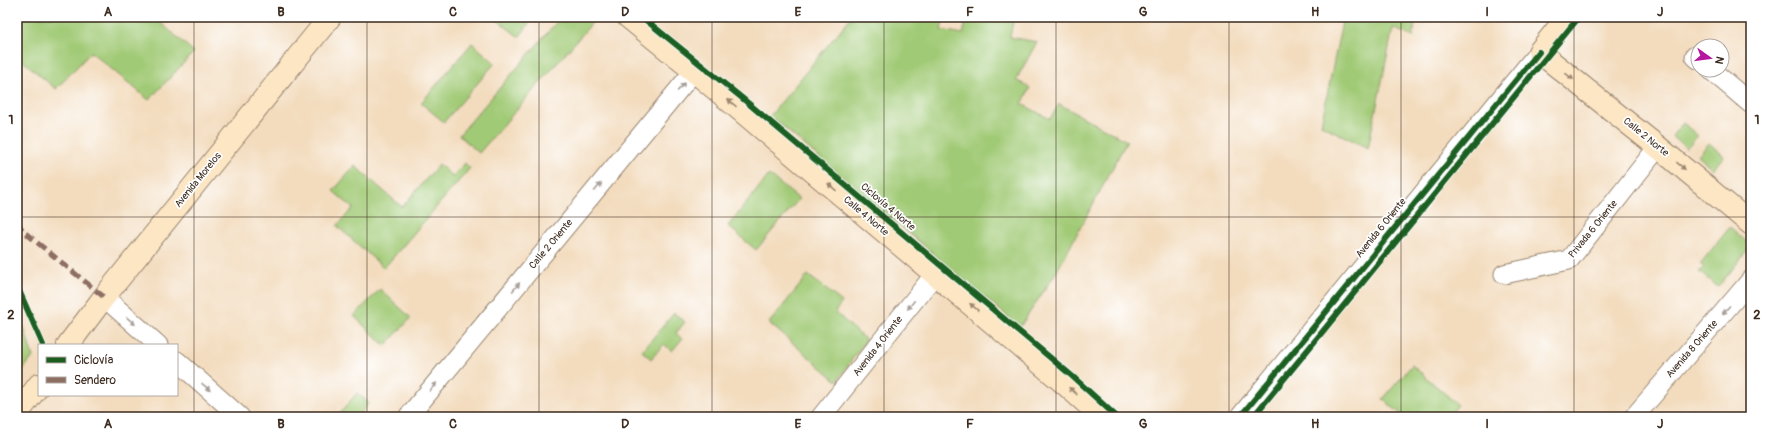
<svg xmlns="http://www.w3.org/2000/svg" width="1768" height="434" viewBox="0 0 1768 434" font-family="Pangolin,sans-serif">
	<rect width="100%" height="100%" fill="#fff"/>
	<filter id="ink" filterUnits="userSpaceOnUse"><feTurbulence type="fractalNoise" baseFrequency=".025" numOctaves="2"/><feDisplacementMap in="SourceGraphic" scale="8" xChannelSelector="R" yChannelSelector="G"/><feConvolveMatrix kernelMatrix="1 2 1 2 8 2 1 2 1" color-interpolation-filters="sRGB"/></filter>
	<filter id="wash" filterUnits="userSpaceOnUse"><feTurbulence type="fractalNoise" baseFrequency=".012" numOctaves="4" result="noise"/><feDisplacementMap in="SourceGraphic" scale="16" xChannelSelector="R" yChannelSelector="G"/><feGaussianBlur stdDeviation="0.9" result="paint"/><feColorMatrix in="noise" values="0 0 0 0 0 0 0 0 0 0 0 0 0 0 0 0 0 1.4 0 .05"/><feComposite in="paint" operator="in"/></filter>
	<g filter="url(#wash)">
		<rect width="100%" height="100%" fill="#f3dcbe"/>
		<path fill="#a1ca76" stroke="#6e7a4a" d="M17,17H154L194,52L149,100L91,52L56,89L17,56Z
			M498,17H534L519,37L496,19Z
			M561,17H585L592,23L479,153L459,135Z
			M851,17H944L941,30L963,34L967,17H1014L1010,37L1037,42L1016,80L1030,88L1022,104L1050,119L1059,104L1127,141L1057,271L1020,327L770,116Z
			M1343,17H1416L1413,37L1393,28L1368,148L1321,125Z
			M472,43L495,63L444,122L421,103Z
			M1683,123L1698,136L1686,148L1672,136Z
			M1709,143L1724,156L1713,169L1698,156Z
			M465,163L470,168L384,268L337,226L353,208L333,191L355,166L402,207L439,164L453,177Z
			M769,175L799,199L756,250L728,226Z
			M1730,227L1751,246L1718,287L1699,272L1704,267L1700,264Z
			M808,275L842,302L835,312L866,340L837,381L769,323Z
			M380,289L411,318L385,346L354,316Z
			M17,305L33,357L17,377Z
			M674,313L685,322L676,333L682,339L672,351L664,344L651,359L642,351Z
			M1412,365L1458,405L1448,417H1404L1383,399Z
			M357,393L369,403L358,417H337Z"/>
	</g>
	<g filter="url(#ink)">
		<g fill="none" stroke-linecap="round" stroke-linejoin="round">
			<defs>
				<path id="minor" d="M1695,56L1698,59
					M1711,70L1751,104
					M1504,274L1569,260L1658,147
					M104,297L158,345
					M177,361L240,417
					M408,417L694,71
					M821,417L935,274
					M1240,417L1539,52
					M1634,417L1751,280"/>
				<path id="secondary" d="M628,17L694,71L1064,383L1102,417
					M1567,17L1539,52L1658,147L1751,224
					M68,345L104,297L330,17
					M17,414L39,385"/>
			</defs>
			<use href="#minor" stroke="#97836e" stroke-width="21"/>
			<use href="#secondary" stroke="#97836e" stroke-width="24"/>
			<use href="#minor" stroke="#fff" stroke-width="19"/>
			<use href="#secondary" stroke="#fce6c4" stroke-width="22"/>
			<path stroke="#8d6e63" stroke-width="5" stroke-dasharray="10 5" stroke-linecap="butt" d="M17,221L23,231L104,297"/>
			<defs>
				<path id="cycleway" d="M642,17L742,98L1072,376L1117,417
					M17,286L43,345
					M1240,417L1539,52
					M1253,417L1579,17"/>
			</defs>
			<use href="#cycleway" stroke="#fff" stroke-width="8"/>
			<use href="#cycleway" stroke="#1b5e20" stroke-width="6"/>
		</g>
		<defs><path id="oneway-solid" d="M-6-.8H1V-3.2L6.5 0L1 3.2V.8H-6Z"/></defs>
		<g fill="#9c8871">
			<use href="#oneway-solid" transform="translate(1569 76) rotate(38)"/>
			<use href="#oneway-solid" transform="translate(732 103) rotate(-140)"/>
			<use href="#oneway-solid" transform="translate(1681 166) rotate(40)"/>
			<use href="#oneway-solid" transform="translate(832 187) rotate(-140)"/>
			<use href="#oneway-solid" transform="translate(974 307) rotate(-140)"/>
			<use href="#oneway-solid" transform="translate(1073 391) rotate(-138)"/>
		</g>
		<g fill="#a79f9a">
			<use href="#oneway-solid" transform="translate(681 87) rotate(-50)"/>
			<use href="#oneway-solid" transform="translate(598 187) rotate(-50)"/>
			<use href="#oneway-solid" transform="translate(516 287) rotate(-50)"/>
			<use href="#oneway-solid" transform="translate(911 305) rotate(128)"/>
			<use href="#oneway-solid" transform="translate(1726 310) rotate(131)"/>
			<use href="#oneway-solid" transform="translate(131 321) rotate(41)"/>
			<use href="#oneway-solid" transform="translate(206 387) rotate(41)"/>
			<use href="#oneway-solid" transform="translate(433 387) rotate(-50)"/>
		</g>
	</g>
	<path fill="none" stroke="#3b2a1e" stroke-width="1" stroke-opacity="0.55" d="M194,17V417M367,17V417M539,17V417M712,17V417M884,17V417M1056,17V417M1229,17V417M1401,17V417M1574,17V417M17,217H1751"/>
	<g text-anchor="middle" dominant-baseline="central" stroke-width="3.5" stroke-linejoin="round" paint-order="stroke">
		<g font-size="10" fill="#3b2a1e" stroke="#fff">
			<text transform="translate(1646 137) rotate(39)">Calle 2 Norte</text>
			<text transform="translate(198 180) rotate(-51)">Avenida Morelos</text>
			<text transform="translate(888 207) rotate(40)">Ciclovía 4 Norte</text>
			<text transform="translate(866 216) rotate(40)">Calle 4 Norte</text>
			<text transform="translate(1381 228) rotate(-51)">Avenida 6 Oriente</text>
			<text transform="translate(1593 229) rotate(-51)">Privada 6 Oriente</text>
			<text transform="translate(551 244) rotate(-50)">Calle 2 Oriente</text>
			<text transform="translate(878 346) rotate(-52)">Avenida 4 Oriente</text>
			<text transform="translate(1692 349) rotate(-49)">Avenida 8 Oriente</text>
		</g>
	</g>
	<rect width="1768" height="434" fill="none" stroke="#fff" stroke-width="44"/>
	<rect x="38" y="344" width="140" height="52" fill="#ffffff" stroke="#b1aaa5"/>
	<rect x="46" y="357" width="20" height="6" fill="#1b5e20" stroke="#b1aaa5"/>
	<text x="74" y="364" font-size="12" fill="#3b2a1e">Ciclovía</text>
	<rect x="46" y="377" width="20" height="6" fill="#8d6e63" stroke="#b1aaa5"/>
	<text x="74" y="384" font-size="12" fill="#3b2a1e">Sendero</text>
	<g transform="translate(1710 58) rotate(104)"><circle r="19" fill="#ffffff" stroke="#b1aaa5"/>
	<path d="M0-3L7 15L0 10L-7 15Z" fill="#b5179e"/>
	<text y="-6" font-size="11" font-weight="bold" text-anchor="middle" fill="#3b2a1e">N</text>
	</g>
	<rect x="22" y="22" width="1724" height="390" fill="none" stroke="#3b2a1e" stroke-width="1.5"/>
	<g font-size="13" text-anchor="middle" font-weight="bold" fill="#3b2a1e">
		<text x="108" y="16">A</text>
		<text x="281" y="16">B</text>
		<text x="453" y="16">C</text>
		<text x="625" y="16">D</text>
		<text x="798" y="16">E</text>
		<text x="970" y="16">F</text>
		<text x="1143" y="16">G</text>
		<text x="1315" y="16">H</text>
		<text x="1487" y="16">I</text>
		<text x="1660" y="16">J</text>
		<text x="11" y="124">1</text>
		<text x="1757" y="124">1</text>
		<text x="11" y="319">2</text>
		<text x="1757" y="319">2</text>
		<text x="108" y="428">A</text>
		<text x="281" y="428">B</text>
		<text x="453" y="428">C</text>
		<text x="625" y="428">D</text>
		<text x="798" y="428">E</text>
		<text x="970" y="428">F</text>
		<text x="1143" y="428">G</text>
		<text x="1315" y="428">H</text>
		<text x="1487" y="428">I</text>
		<text x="1660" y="428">J</text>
	</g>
</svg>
